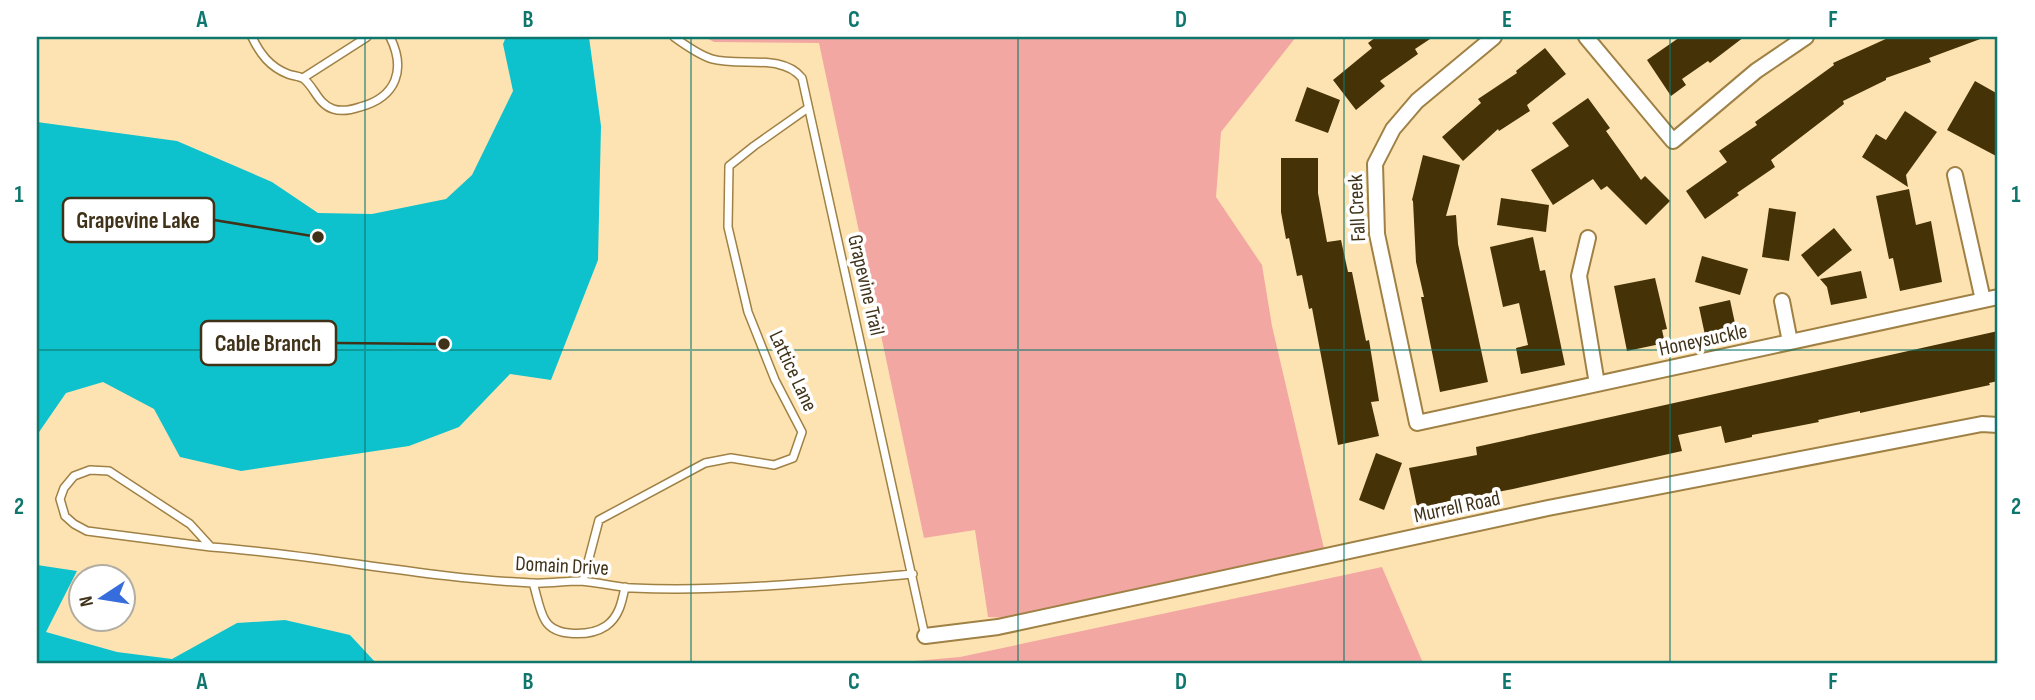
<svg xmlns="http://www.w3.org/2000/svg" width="2035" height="700" viewBox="0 0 2035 700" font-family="'Sofia Sans Condensed',sans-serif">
	<rect width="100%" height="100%" fill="#fee3b2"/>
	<path fill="#f3a7a3" d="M705,37H1296L1221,132L1216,197L1262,265L1272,326L1326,557L1006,618L988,617L975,530L924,538L819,43L714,42Z
		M1382,567L1423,663H892L960,657Z"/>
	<path fill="#0ec2cd" d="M506,37H589L601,126L598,260L551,380L510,374L459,427L409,446L241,471L180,457L154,409L103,382L66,393L37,435V122L177,141L272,182L318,213L372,214L446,199L472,175L513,91L503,44Z
		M37,565L77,571L46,632L117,652L172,659L237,623L285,620L350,635L376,663H37Z"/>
	<path fill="#453207" d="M1376,37H1433L1415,49L1418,54L1380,81L1385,86L1356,110L1333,80L1372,48L1368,43Z
		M1680,37H1744L1710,63L1708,61L1682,79L1686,85L1671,96L1647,60Z
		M1890,37L1983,38L1929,58L1931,62L1886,78V80L1843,101L1844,104L1771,160L1775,167L1737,193L1739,195L1705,219L1686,191L1727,162L1719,151L1757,125L1755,122L1834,65L1833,63Z
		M1545,48L1566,74L1527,105L1530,111L1499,131L1498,129L1463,161L1442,137L1481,103L1478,99L1517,73L1516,71Z
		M1975,81L1998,94V157L1947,130Z
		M1307,87L1340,100L1328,133L1295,121Z
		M1588,98L1610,128L1606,131L1641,180L1645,176L1670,201L1646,225L1607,186L1601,190L1593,179L1553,205L1531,170L1569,146L1552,123Z
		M1905,111L1937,132L1906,175L1908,187L1862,157L1876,134L1886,140Z
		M1423,155L1460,165L1446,216L1456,215L1458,244L1488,382L1440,392L1421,297H1424L1416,262L1413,201L1412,200Z
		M1281,158H1318V193L1327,242L1341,240L1348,272H1352L1366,341L1369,340L1379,401L1371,402L1379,436L1338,445L1312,308L1309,309L1302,275L1297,276L1289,238L1286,239L1281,212Z
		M1909,189L1916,225L1931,221L1942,282L1900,291L1893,258L1889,259L1876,196Z
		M1501,198L1549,205L1546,232L1497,225Z
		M1769,208L1796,212L1789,261L1762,257Z
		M1834,228L1852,250L1818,277L1801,255Z
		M1533,237L1540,271L1545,270L1565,365L1521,374L1516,348L1528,345L1519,303L1503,307L1490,247Z
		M1702,256L1748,269L1740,295L1695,282Z
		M1861,271L1867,298L1831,305L1827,287L1820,279Z
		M1655,278L1667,329L1662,330L1665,343L1627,351L1614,286Z
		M1730,300L1736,328L1705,335L1699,307Z
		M1998,331V381L1989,383L1990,385L1860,413V411L1818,420L1819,422L1752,435V437L1725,443L1721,426L1678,435L1682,451L1513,489L1445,502L1446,505L1418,511L1409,468L1477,455L1476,447Z
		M1376,453L1402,463L1384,510L1359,500Z"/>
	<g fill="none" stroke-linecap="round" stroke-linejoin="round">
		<defs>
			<path id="lane" d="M252,37C260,54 270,67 288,74C293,76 300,76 304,79C315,88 318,104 333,109C342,112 351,110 360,107C397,97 406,69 390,37
				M674,37C685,45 699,55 712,59C740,67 782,53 802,78L925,636
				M303,78L367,37
				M211,547L87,531L74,524L65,516L60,499L64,488L74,476L90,470L109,471L190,524L211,547C319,555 425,578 532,583C548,584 564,581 580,581C598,582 615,587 632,588C726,592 820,582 913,574
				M583,581L599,520L705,463L731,458L774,465L793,458L802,432L775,380L748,312L728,227L729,166L754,146L808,108
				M533,583C537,595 539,610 545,620C555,638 591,636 606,626C619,617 622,602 625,587"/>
			<path id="street" d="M1494,37L1417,101L1393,129L1375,164L1377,234L1417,423L1998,297
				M1586,37L1673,141L1756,71L1806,37
				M1955,175L1983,300
				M1588,238L1579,276L1597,384
				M1782,301L1790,342
				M925,636L998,627L1548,508L1982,424L1998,425"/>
		</defs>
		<use href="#lane" stroke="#a08145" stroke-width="10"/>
		<use href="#street" stroke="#a08145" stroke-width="18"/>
		<use href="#lane" stroke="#fff" stroke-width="7"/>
		<use href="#street" stroke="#fff" stroke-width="14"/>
	</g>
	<path fill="none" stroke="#0f766e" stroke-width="2" stroke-opacity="0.55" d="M365,37V663M691,37V663M1018,37V663M1344,37V663M1670,37V663M37,350H1998"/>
	<g text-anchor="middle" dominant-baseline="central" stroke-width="7" stroke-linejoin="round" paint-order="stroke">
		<g font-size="21" fill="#3f3219" stroke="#fff">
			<text transform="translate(1357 208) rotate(-93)">Fall Creek</text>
			<text transform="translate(866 285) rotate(77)">Grapevine Trail</text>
			<text transform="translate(1703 340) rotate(-12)">Honeysuckle</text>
			<text transform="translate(793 371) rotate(65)">Lattice Lane</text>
			<text transform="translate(1457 507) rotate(-12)">Murrell Road</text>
			<text transform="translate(562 566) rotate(3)">Domain Drive</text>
		</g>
	</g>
	<path fill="none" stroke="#3f3219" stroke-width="2.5" d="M318 237L214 220M444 344L336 343"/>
	<g fill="#3f3219" stroke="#fff" stroke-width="2.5">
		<circle cx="318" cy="237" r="7"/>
		<circle cx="444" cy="344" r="7"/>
	</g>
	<g fill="#fff" stroke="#3f3219" stroke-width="2.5">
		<rect x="63" y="198" width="151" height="44" rx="7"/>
		<rect x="201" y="321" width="135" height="44" rx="7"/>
	</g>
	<g font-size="23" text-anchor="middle" font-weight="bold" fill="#3f3219">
		<text x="138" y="228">Grapevine Lake</text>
		<text x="268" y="351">Cable Branch</text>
	</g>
	<rect width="2035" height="700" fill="none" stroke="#ffffff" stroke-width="77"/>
	<g transform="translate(102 598) rotate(258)"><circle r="33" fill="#ffffff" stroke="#b2ada3" stroke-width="2"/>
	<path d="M0-5L12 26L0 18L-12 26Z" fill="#366cdb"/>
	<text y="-10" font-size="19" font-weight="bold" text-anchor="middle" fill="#3f3219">N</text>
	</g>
	<rect x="38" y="38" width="1958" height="624" fill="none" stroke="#0f766e" stroke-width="2.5"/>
	<g font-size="23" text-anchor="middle" font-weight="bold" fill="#0f766e">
		<text x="202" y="27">A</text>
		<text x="528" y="27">B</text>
		<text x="854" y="27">C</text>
		<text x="1181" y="27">D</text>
		<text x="1507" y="27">E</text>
		<text x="1833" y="27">F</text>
		<text x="19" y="202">1</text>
		<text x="2016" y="202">1</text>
		<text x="19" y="514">2</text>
		<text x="2016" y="514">2</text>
		<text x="202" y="689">A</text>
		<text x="528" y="689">B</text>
		<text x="854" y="689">C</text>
		<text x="1181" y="689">D</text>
		<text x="1507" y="689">E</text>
		<text x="1833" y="689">F</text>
	</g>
</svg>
